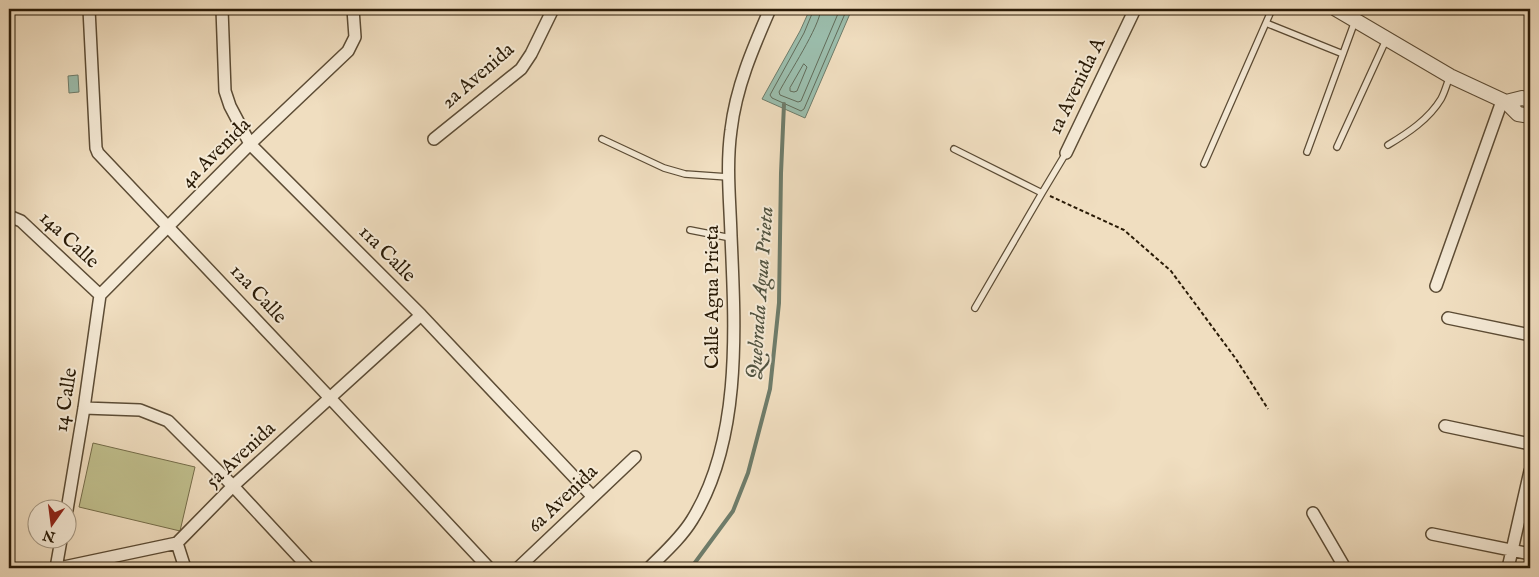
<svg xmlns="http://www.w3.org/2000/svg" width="1539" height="577" viewBox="0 0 1539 577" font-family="'IM FELL English',serif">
	<rect width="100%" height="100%" fill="#f0dec0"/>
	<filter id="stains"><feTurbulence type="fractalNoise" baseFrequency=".004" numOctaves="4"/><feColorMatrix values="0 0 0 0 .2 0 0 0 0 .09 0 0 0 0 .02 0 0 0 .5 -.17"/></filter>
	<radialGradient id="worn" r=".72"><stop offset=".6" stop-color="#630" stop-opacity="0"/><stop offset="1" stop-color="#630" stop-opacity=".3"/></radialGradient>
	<path fill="#c0bf8d" stroke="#756d4a" d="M93,443L195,467L180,531L79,507Z"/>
	<path fill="#9bbdac" stroke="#6e7c6a" d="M810,9H852L805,118L762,99L800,31Z
		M78,75L79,92L69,93L68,76Z"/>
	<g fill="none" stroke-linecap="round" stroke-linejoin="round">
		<path stroke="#626c5a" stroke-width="1" d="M814,9L804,33L770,95L772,98L801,111L804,109L847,9
			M821,9C819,28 789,73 779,92L780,95L798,102L801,101L840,9
			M804,64L807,67L797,91L794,92L790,91V88Z"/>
		<path stroke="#6e7c6a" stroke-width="4" d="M691,568L733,511L748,473L770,389L779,303L781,173L784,104"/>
		<defs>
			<path id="service" d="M1266,23L1343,54
				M602,139L664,168L685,174L728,177
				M1388,145C1408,133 1429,119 1441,99C1445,92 1447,83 1450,76
				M1337,147L1386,40
				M954,149L1042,193L1066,153
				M1307,152L1355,21
				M1204,164L1272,9
				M690,230L731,238
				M975,308L1042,193"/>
			<path id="minor" d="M89,9L96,148L98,153L330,398L489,568
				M222,9L225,91L230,106L250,144L421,315L592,496
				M434,139L521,69L531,54L553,9
				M1066,153L1135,9
				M9,216L21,221L100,295
				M1436,286L1502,101
				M100,295L250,144L348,51L355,37L353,9
				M1448,318L1530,335
				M84,408L140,410L168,421L233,486L309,568
				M1445,426L1530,444
				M67,510L84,408L100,295
				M1313,513L1345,568
				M1432,534L1530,554
				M177,543L185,568
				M56,568L61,540
				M59,568L177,543L233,486L421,315
				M518,568L635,457
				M649,568C664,553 681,538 692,520C742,440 735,327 731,236C730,201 726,166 731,130C736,87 753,48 770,9
				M1508,568L1530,471"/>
			<path id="tertiary" d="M1336,9L1450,76L1506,102L1518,114L1530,116
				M1506,102L1522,98L1530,100"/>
		</defs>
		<use href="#service" stroke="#5c4c35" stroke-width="8"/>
		<use href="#minor" stroke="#5c4c35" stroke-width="14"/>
		<use href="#tertiary" stroke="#5c4c35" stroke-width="16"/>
		<path stroke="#2a1b07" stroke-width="2" stroke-dasharray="4 2.5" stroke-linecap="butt" d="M1050,196L1124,230L1171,271L1236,359L1268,409"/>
		<use href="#service" stroke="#f5ead6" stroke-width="5.5"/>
		<use href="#minor" stroke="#f5ead6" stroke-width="11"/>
		<use href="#tertiary" stroke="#f5ead6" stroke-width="14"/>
	</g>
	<g text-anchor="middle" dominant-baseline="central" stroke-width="4" stroke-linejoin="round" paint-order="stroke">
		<g font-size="20" fill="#2a1b07" stroke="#f5ead6">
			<text transform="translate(478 76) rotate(-41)">2a Avenida</text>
			<text transform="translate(1077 86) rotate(-64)">1a Avenida A</text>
			<text transform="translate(216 153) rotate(-45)">4a Avenida</text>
			<text transform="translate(69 240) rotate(43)">14a Calle</text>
			<text transform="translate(387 254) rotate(45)">11a Calle</text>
			<text transform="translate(258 294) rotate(47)">12a Calle</text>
			<text transform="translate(712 297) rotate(-90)">Calle Agua Prieta</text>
			<text transform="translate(66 400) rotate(-81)">14 Calle</text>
			<text transform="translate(241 455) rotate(-43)">5a Avenida</text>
			<text transform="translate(563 499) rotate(-44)">6a Avenida</text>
		</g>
		<g font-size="21" font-style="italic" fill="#525441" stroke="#f5ead6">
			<text transform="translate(761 293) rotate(-86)">Quebrada Agua Prieta</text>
		</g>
	</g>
	<rect width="1539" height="577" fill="none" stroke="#f0dec0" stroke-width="30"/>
	<rect x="10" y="10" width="1519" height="557" fill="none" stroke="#2a1b07" stroke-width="2.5"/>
	<rect x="15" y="15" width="1509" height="547" fill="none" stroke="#2a1b07"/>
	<g transform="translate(52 524) rotate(194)"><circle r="24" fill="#f5ead6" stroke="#a49783"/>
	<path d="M0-4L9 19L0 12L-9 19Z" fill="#8f2418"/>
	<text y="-8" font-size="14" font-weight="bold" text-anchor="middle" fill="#2a1b07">N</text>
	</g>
	<rect width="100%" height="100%" filter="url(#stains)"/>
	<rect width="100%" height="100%" fill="url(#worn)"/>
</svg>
